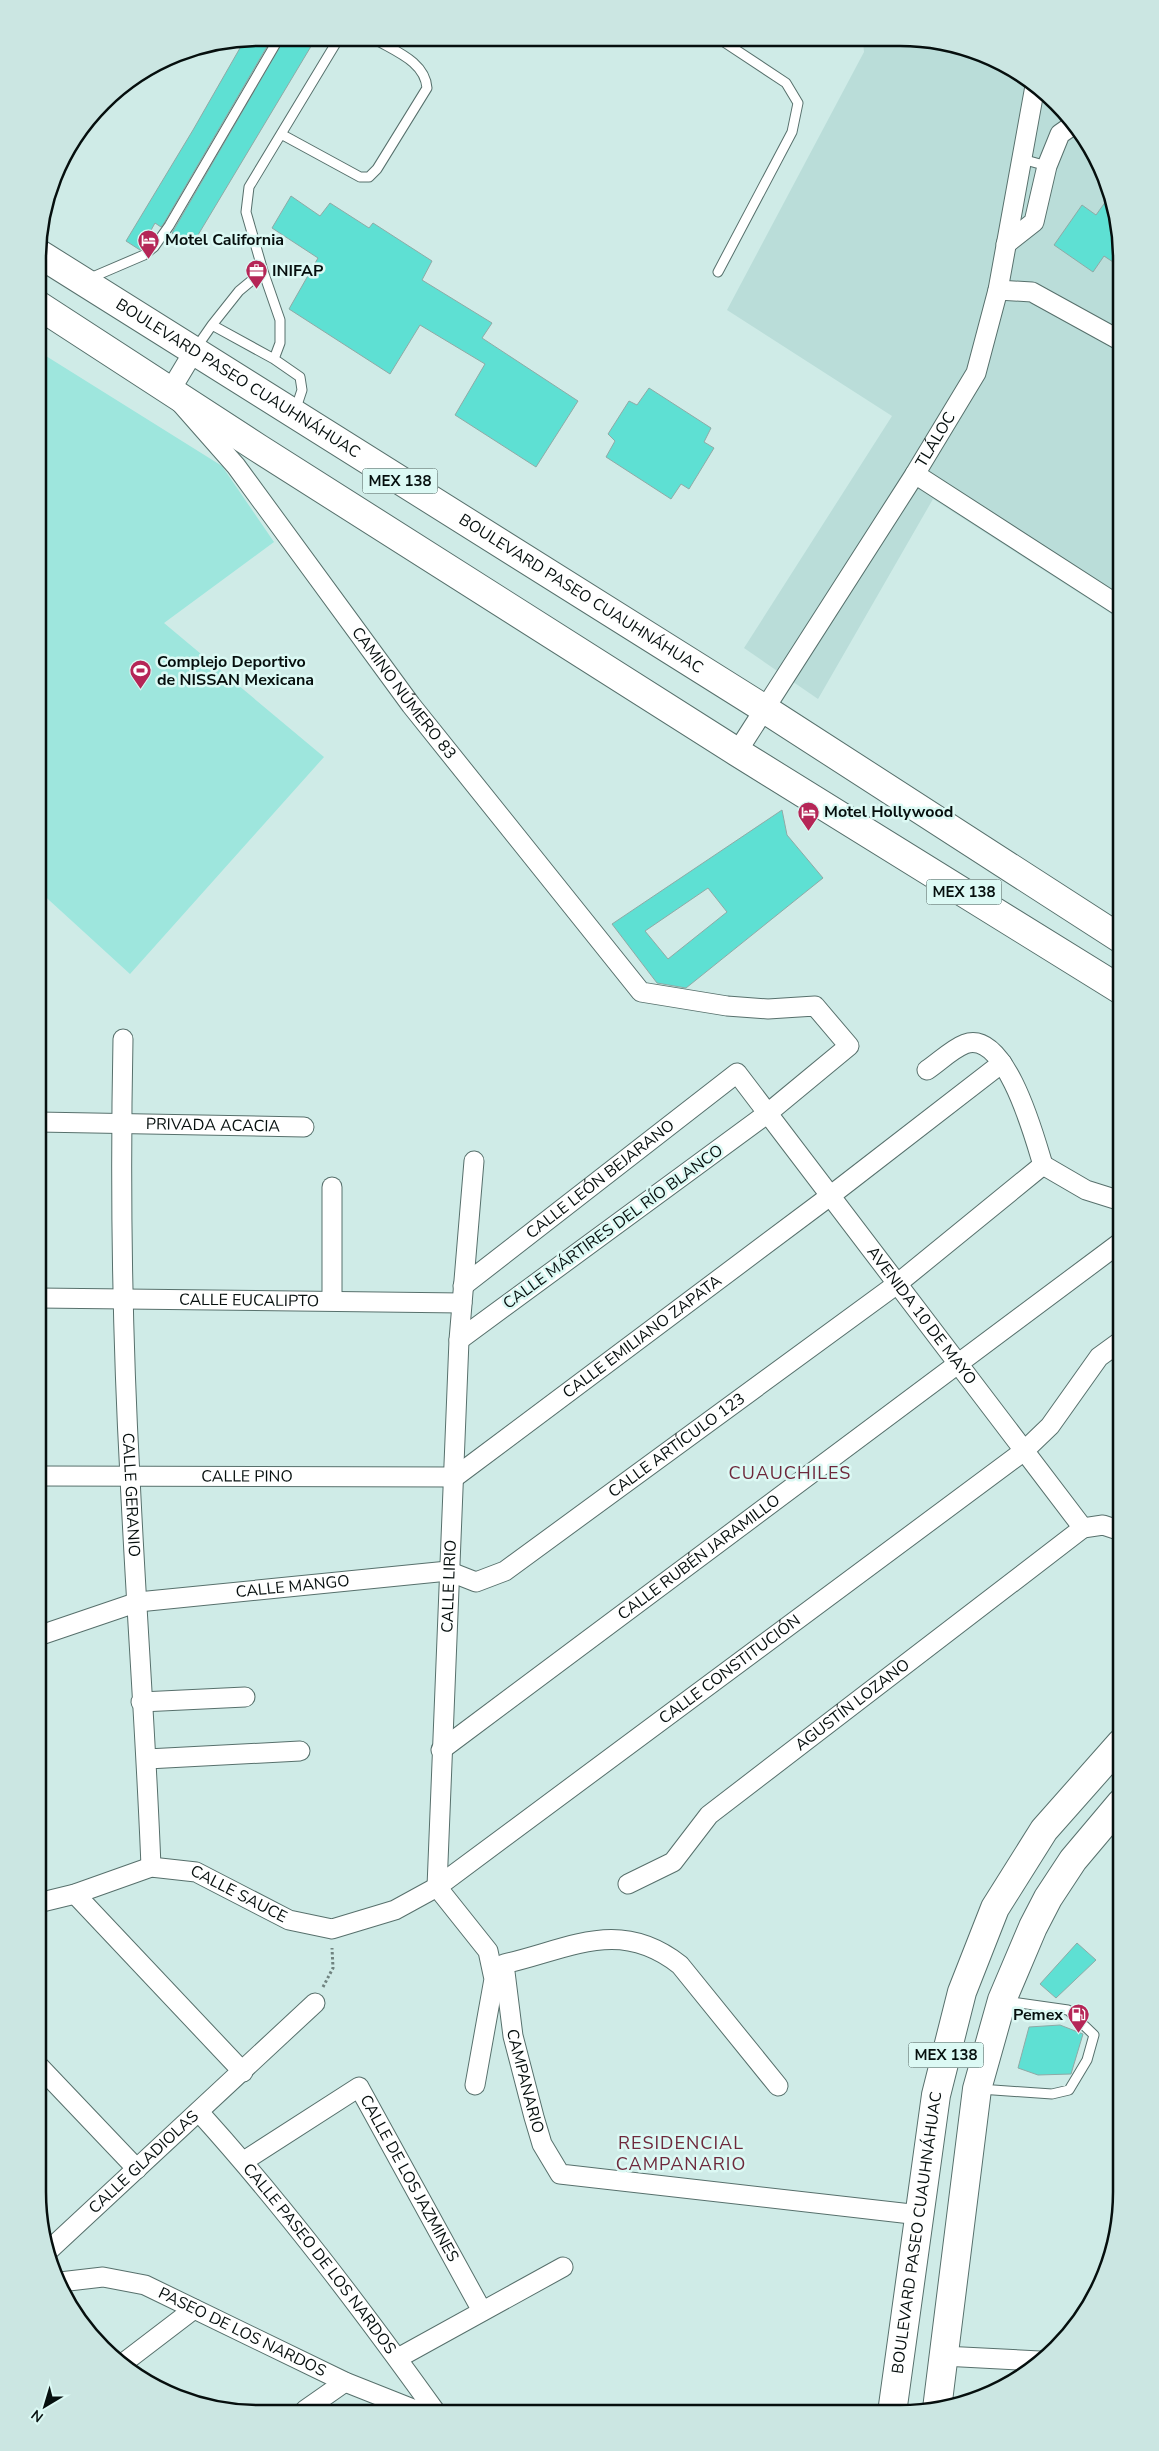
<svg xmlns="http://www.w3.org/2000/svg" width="1159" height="2451" viewBox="0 0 1159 2451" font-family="'Nunito Sans',sans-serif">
	<rect width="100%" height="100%" fill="#cfebe7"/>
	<path fill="#baddd9" d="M863,41L942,42L998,61L1046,93L1092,148L1114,202L1121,260V620L933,499L818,699L744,648L892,416L727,310L864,52Z"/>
	<path fill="#9ee6dd" d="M38,351L222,466L274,542L164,623L324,757L130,974L38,890Z"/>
	<path fill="#5ee0d3" stroke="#8faaa6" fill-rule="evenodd" d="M260,38H272L164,223L161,227L155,223L140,250L126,241L193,130L244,41Z
		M285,38H316L192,245L172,233Z
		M1111,194L1114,202L1122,268L1104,256L1093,272L1054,245L1082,205L1096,215Z
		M291,196L320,216L330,203L369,228L373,223L432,261L422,280L492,323L482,338L578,401L536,467L455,415L485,364L420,325L390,374L289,309L318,258L272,228Z
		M649,388L711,428L704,442L714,448L689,489L681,484L671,499L606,457L615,441L608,434L629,401L637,405Z
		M782,810L787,835L823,878L686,988L657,983L612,924ZM708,888L727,912L668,959L645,931Z
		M1077,1943L1096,1960L1056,1998L1040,1984Z
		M1060,2025L1083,2034L1071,2074L1038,2075L1018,2068L1029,2027Z"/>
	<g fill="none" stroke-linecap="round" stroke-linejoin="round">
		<defs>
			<path id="service" d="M281,134L360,177H369L377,169L427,88C425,61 394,51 373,38
				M1022,159L1047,166
				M718,272L792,132L798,103L786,83L721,40
				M88,279L144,255L154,247L169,226L279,38
				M212,325L239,291L263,271
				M196,348L212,325L274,359L300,377L302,390L295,411
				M274,359L280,343V320L263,271L246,212L249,187L339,38
				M980,2089L1052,2094L1069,2090L1087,2060L1094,2035L1068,2010L1006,2001"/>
			<g id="minor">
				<path d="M1006,244L1034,222L1047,166L1060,134L1073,125"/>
				<path d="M998,290L1032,292L1121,341"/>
				<path id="s1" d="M194,351L170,391L236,466L411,705L641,992L727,1006L768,1009L815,1006L849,1046L768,1113L459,1340"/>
				<path d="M915,474L1121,607"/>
				<path id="s2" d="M737,752L915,474L976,373L998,290L1035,86"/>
				<path id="s3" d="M123,1039C120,1185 122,1331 130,1477C136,1607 146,1737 151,1867"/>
				<path d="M927,1070C939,1062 952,1049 965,1044C1006,1029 1035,1139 1043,1165"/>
				<path id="s4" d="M38,1122L304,1127"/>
				<path d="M1043,1165L1086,1190L1121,1201"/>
				<path id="s5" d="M463,1286L737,1073L1083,1528"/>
				<path id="s6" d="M38,1298L462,1303"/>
				<path d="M332,1300V1187"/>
				<path id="s7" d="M38,1476L455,1477L830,1196L1002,1063"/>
				<path d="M1083,1528L1103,1525L1121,1531"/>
				<path id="s8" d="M38,1636L138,1602L448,1571L476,1582L505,1571L897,1284L1043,1165"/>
				<path d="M141,1702L245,1697"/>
				<path id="s9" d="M441,1750L1121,1242"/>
				<path d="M147,1759L300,1751"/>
				<path id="s10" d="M628,1884L673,1862L709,1815L1083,1528"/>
				<path id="s11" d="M437,1887L459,1340L474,1161"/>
				<path d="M437,1887L488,1951L494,1979L475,2085"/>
				<path d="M75,1894L243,2072"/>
				<path id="s12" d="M38,1903L75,1894L151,1867L196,1872L289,1920L332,1929L395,1910L437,1887L1024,1451L1050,1426L1099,1357L1121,1341"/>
				<path d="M38,2065L137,2169"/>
				<path id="s13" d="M778,2086L680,1965C619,1917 570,1949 504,1964L513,2036L534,2117L542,2144L560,2174L920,2215"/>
				<path id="s14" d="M199,2112C284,2206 361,2308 435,2411"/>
				<path id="s15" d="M244,2161L359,2087L482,2311"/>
				<path id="s16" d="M47,2252L315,2003"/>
				<path id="s17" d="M60,2282L103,2277L145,2285L345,2382L418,2411"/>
				<path d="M943,2356L1040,2361"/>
				<path d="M398,2358L563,2267"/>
				<path d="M122,2364L194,2309"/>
				<path d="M305,2410L345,2382"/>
			</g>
			<g id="primary">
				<path id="s18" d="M38,253L763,708L1121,939"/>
				<path d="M38,305L258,448L737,752L1121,990"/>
				<path d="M937,2409L977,2089L1002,2000L1033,1927L1048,1898L1073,1860L1121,1803"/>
				<path id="s19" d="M892,2413L936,2095L962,1992L995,1908L1044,1830L1121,1743"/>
			</g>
		</defs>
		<use href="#service" stroke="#57706c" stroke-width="11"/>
		<use href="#minor" stroke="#57706c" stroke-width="21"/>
		<use href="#primary" stroke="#57706c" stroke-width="30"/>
		<path stroke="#6f827f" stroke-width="3" stroke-dasharray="2.5 2.5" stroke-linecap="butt" d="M323,1987L333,1968L332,1948"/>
		<use href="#service" stroke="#fff" stroke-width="9"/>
		<use href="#minor" stroke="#fff" stroke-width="19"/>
		<use href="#primary" stroke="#fff" stroke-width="28"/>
	</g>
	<defs>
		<symbol id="hotel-pin" viewBox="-11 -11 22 30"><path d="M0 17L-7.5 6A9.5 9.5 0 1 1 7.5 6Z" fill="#b52657" stroke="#dcf9f4"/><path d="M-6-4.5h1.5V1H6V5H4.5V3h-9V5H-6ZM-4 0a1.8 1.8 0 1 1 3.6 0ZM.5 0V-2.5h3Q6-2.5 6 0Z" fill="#fff"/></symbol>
		<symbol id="office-pin" viewBox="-11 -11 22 30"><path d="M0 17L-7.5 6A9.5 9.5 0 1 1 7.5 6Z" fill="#b52657" stroke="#dcf9f4"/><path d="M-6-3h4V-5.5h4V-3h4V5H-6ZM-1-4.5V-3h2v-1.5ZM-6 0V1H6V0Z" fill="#fff"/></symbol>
		<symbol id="stadium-pin" viewBox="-11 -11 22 30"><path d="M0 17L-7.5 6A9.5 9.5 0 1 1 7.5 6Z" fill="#b52657" stroke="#dcf9f4"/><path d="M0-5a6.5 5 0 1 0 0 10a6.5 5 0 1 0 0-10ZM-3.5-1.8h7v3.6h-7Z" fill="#fff"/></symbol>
		<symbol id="fuel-pin" viewBox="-11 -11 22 30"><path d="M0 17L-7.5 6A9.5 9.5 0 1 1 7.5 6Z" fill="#b52657" stroke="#dcf9f4"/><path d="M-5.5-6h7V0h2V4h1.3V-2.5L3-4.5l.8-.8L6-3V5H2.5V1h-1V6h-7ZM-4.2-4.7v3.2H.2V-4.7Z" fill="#fff"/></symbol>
	</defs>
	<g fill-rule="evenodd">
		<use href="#hotel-pin" x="136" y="228" width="25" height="34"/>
		<use href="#office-pin" x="244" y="258" width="25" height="34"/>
		<use href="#stadium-pin" x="128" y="658" width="25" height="34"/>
		<use href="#hotel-pin" x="796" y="800" width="25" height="34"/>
		<use href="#fuel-pin" x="1066" y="2002" width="25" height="34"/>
	</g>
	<g text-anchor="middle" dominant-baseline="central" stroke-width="5" stroke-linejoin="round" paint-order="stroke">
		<g fill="#dcf9f4" stroke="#465553" stroke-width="1">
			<rect x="362.5" y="468.5" width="75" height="25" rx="4"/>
			<rect x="926.5" y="879.5" width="75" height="25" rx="4"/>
			<rect x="908.5" y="2042.5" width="75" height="25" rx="4"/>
		</g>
		<g font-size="15" font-weight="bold" fill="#060f0e">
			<text x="400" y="481">MEX 138</text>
			<text x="964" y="892">MEX 138</text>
			<text x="946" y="2055">MEX 138</text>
		</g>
		<g font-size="16" font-weight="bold" fill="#060f0e" stroke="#dcf9f4" text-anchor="start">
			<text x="165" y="240">Motel California</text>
			<text x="272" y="271">INIFAP</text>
			<text x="157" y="662">Complejo Deportivo<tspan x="157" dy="18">de NISSAN Mexicana</tspan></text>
			<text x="824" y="812">Motel Hollywood</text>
			<text x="1063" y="2015" text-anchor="end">Pemex</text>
		</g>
		<g font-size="16" fill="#060f0e" stroke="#dcf9f4">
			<text stroke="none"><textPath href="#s18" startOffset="236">BOULEVARD PASEO CUAUHNÁHUAC</textPath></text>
			<text stroke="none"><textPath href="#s2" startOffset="370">TLÁLOC</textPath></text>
			<text stroke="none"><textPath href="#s18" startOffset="641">BOULEVARD PASEO CUAUHNÁHUAC</textPath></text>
			<text stroke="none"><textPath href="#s1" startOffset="429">CAMINO NÚMERO 83</textPath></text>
			<text stroke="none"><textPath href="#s4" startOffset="175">PRIVADA ACACIA</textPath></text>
			<text stroke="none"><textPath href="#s5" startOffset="174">CALLE LEÓN BEJARANO</textPath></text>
			<text transform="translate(613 1227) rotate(-36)">CALLE MÁRTIRES DEL RÍO BLANCO</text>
			<text stroke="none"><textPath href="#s6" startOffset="211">CALLE EUCALIPTO</textPath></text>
			<text stroke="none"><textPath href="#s5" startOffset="652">AVENIDA 10 DE MAYO</textPath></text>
			<text stroke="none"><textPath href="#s7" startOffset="651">CALLE EMILIANO ZAPATA</textPath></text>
			<text stroke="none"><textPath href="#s8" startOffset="691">CALLE ARTÍCULO 123</textPath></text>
			<text stroke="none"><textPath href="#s7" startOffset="209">CALLE PINO</textPath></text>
			<text stroke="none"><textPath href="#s3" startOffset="456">CALLE GERANIO</textPath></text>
			<text stroke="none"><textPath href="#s9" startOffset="322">CALLE RUBÉN JARAMILLO</textPath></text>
			<text stroke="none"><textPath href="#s11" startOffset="301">CALLE LIRIO</textPath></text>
			<text stroke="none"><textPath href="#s8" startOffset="261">CALLE MANGO</textPath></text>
			<text stroke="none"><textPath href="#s12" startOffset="791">CALLE CONSTITUCIÓN</textPath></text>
			<text stroke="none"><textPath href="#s10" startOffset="290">AGUSTÍN LOZANO</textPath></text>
			<text stroke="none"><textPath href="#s12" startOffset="212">CALLE SAUCE</textPath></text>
			<text stroke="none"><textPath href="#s13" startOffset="460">CAMPANARIO</textPath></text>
			<text stroke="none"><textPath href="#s16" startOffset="132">CALLE GLADIOLAS</textPath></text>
			<text stroke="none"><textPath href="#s15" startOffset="241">CALLE DE LOS JAZMINES</textPath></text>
			<text stroke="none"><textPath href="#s19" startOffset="182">BOULEVARD PASEO CUAUHNÁHUAC</textPath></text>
			<text stroke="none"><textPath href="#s14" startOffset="190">CALLE PASEO DE LOS NARDOS</textPath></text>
			<text stroke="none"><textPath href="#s17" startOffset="194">PASEO DE LOS NARDOS</textPath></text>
		</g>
		<g font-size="18" letter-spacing="1" fill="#6d283b" stroke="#dcf9f4">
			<text x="790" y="1473">CUAUCHILES</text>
			<text x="681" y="2143">RESIDENCIAL<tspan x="681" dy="21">CAMPANARIO</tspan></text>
		</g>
	</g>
	<path d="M0 0H1159V2451H0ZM259 46H900A213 213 0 0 1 1113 259V2192A213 213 0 0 1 900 2405H259A213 213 0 0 1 46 2192V259A213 213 0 0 1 259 46Z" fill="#cbe6e2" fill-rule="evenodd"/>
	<path fill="none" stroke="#060f0e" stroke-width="2.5" d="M259 46H900A213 213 0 0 1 1113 259V2192A213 213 0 0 1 900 2405H259A213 213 0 0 1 46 2192V259A213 213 0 0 1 259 46Z"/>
	<g transform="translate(45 2406) rotate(218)" stroke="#dcf9f4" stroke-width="4" paint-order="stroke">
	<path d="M0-4L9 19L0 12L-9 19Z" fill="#060f0e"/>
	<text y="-8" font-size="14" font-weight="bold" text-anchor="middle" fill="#060f0e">N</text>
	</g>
</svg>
